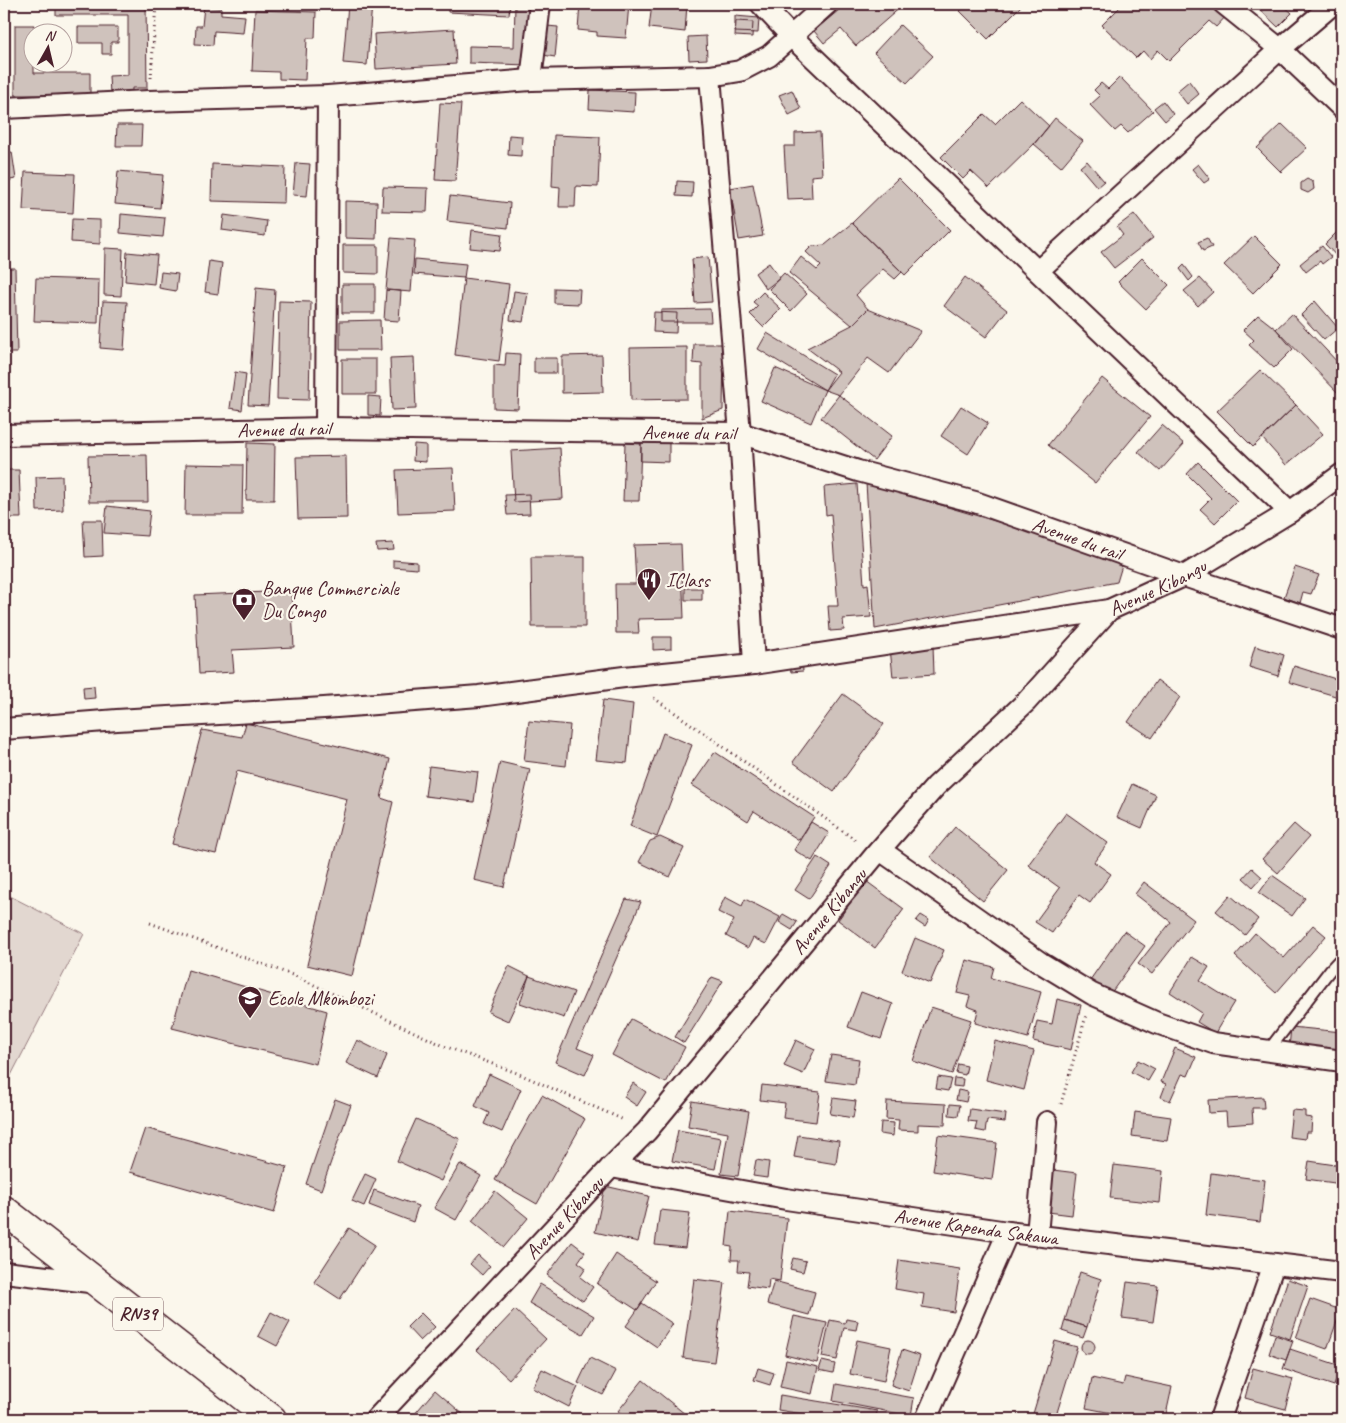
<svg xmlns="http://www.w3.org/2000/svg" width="1346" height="1423" viewBox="0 0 1346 1423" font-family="Caveat,sans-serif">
	<rect width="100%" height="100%" fill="#fbf7ec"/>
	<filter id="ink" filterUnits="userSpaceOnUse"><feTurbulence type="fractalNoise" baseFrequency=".02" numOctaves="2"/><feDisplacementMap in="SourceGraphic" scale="10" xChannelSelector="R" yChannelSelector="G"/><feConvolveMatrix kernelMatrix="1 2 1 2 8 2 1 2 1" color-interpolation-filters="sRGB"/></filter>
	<g filter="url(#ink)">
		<path fill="#e2d7d0" stroke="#967b7e" d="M4,893L84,934L4,1089Z"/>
		<path fill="#cfc2bc" stroke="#4a1f2b" d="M56,4H146L147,88H132V94H110L109,76L128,75V15H56Z
			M348,4H372L367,65L343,63Z
			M448,4H510L509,15L448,12Z
			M515,4H530L528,65L469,63V46L514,47Z
			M580,4H629L626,38L597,36V32L578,30Z
			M652,4H687L685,32L649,28Z
			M846,4H900L902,6L856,46L841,29L824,43L814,31Z
			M967,4H1023L988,39L960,11Z
			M1123,4H1217L1228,14L1216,27L1209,21L1169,61L1158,50L1150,59L1143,51L1136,58L1102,25Z
			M1254,4H1282L1292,13L1278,27Z
			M204,6L221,8V14L245,16L243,33L214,31L213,45L195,44L196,26H202Z
			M255,10L316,12L315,38H307L305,80L279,79V72L252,71Z
			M735,16L759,18L758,33L735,32Z
			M736,21L753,22L752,37L735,36Z
			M15,25H34L32,62H34V73H90V95H15Z
			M900,25L933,56L907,83L874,53Z
			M547,26L558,27L555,57L543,55Z
			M78,27H118V42H111V54H102V43H78Z
			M454,29L456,64L376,69L374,34Z
			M706,36L707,59L689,60L688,37Z
			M1120,77L1153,111L1128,133L1121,126L1115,131L1090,105L1100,96L1094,90L1101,83L1108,89Z
			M1189,81L1199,94L1187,104L1177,91Z
			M590,90L635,92L634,112L589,109Z
			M792,90L801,109L789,115L779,95Z
			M1020,99L1049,126L1034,144L989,188L971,171L963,179L941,157L984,114L995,124Z
			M1163,101L1173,114L1165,121L1154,108Z
			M440,103L461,104L455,181L435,180Z
			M1055,118L1083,141L1061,167L1034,144Z
			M1282,124L1307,148L1281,172L1257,148Z
			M117,125H142L141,146H116Z
			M820,132L822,175L811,176L812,198L787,199L784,146H795V133Z
			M509,135L522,136L521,156L508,155Z
			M554,135L600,137L598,187L576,186L575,207H559L560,187L552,186Z
			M12,152L16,179L4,181V153Z
			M1087,161L1104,181L1097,187L1080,167Z
			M296,163L310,164L307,196L293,195Z
			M212,164L285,167L284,203L211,201Z
			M1198,164L1210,179L1204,183L1192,169Z
			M118,171L163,175L160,208L115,204Z
			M25,172L75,174L73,213L23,210Z
			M898,178L950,230L905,275L852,223Z
			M1307,179L1313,182L1314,189L1308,193L1301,190V183Z
			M677,181L693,182L692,197L676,196Z
			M753,184L763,236L739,240L730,188Z
			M383,187L428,188L427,212L382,211Z
			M450,196L510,203L508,228L447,221Z
			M345,201L377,202L376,239L345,238Z
			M121,214L165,218L163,237L120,233Z
			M1134,214L1153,238L1114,268L1101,252L1123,235L1117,227Z
			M224,215L267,221L265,236L222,230Z
			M72,219L100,220V244L71,242Z
			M852,223L902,272L895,279L883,269L856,295L868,309L852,325L789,273L801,257L817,270L821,266L806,252L812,246L825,245Z
			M1342,227V262L1325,244Z
			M472,230L502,234L500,251L470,248Z
			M1254,236L1282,264L1253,293L1224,265Z
			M391,238L415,240L411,292L386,290Z
			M1207,238L1212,247L1203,251L1198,242Z
			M343,245H378V274L343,273Z
			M1322,246L1331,257L1322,264L1320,261L1306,272L1300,264Z
			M105,248L123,249L121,296L104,295Z
			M127,252L157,255L154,284L125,281Z
			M708,257L712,302L695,303L692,259Z
			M1142,258L1169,285L1146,309L1118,282Z
			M415,259L466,264L464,278L414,274Z
			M209,261L222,263L218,294L205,292Z
			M769,263L780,278L766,289L755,273Z
			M1184,265L1193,277L1189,281L1180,269Z
			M4,268H15L17,353H4Z
			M161,272L178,274L176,291L159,288Z
			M784,273L807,294L791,311L769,289Z
			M965,277L1007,310L986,337L944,306Z
			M36,278L99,280L98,323L34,321Z
			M464,278L509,284L499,361L455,355Z
			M1200,278L1213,292L1198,306L1184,291Z
			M342,284H375V313H342Z
			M256,288L275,290L268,406L248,405Z
			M554,288L580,289L579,304L554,303Z
			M386,290L401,291L399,321L384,320Z
			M514,291L528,293L523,322L510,320Z
			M763,292L781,309L763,327L750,314L758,306L753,302Z
			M103,301L127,302L124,350L100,348Z
			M279,301L311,302L309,400L277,399Z
			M1315,301L1338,328L1324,340L1301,315Z
			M710,309L711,322H661V310Z
			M868,309L921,331L889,373L868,358L839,395L825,390L839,372L807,348L852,325Z
			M654,312L677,313L676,333L653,332Z
			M1292,314L1342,367V397L1276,329Z
			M1258,315L1276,329L1293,349L1274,368L1249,345L1254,340L1243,330Z
			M380,320L381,350H340V321Z
			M767,333L834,374L825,390L758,349Z
			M694,344H724L723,410L702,418V364L693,363Z
			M687,347V399L631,400L630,348Z
			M506,353L520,354L518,409L494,408V365L505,366Z
			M602,355L603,392L562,393V356Z
			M414,357L416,409L392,410L390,358Z
			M534,358H557V373H534Z
			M342,359H376V394H342Z
			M775,368L825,390L811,423L761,401Z
			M1260,370L1296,405L1253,447L1217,411Z
			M235,372L246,374L242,410L230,408Z
			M1102,378L1150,417L1095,483L1048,445Z
			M839,395L892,436L874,460L821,418Z
			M368,396L381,397L380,416L368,415Z
			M1296,405L1323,434L1286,465L1262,438Z
			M961,406L988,423L968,454L941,436Z
			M1162,425L1184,444L1160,471L1138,452Z
			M641,440L669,441V462L641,461Z
			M247,443L275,444L274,500H246Z
			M625,443L641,444L639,501H623Z
			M414,444L426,445V462L413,461Z
			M560,448L563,499L514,502L511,451Z
			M147,455L148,502H89L88,456Z
			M346,456L347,518L298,519L296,457Z
			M1198,462L1237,501L1215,523L1200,509L1211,498L1187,474Z
			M186,464L243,465L242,515H185Z
			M453,468L455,511L398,513L396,470Z
			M4,470H19L21,518H4Z
			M62,476L63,510L37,511L36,477Z
			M866,483L1124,559L1117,582L875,629Z
			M857,484L864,585L868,584L871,617L843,619L844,630L830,631L828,606H838L831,514L826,515L824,487Z
			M529,494L530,514L507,515L505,495Z
			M107,506L150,511L147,536L104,533Z
			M83,520H102L103,556L85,557Z
			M393,543L394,550L377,551L376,544Z
			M681,544L684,618L638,619L639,633H616L615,584H636L634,545Z
			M531,557H585V627H532Z
			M393,560L417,562V569L393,567Z
			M1295,567L1319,575L1311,594L1303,592L1300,603L1284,597Z
			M685,588H702V600H685Z
			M291,591L294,647L232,650L234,672L199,674L195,595Z
			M653,637H671V649L653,650Z
			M933,645L934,674L893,677L890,648Z
			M1255,646L1284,655L1278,676L1249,667Z
			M802,660L803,671L791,672L790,661Z
			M1294,666L1342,681V698L1289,682Z
			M1157,680L1180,697L1152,738L1128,722Z
			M94,686L95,698L84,699L83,687Z
			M843,694L884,724L834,792L793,762Z
			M603,700L633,704L627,763L596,760Z
			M529,721L570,725L566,766L524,761Z
			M246,723L390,759L381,798L393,802L352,976L307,965L347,799L237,771L216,854L172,844L202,730L242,737Z
			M663,733L692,745L657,837L630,826Z
			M715,752L814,817L799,840L754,811L748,821L692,785Z
			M500,762L530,769L504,887L474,880Z
			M429,766L478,772L474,802L425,796Z
			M1132,784L1156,795L1142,828L1117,817Z
			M1066,813L1108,843L1094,862L1111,874L1090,903L1079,895L1052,933L1035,922L1060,888L1028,865Z
			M811,822L829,833L812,861L794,850Z
			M1294,824L1309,837L1278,873L1262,859Z
			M955,827L1008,870L983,901L930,857Z
			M660,837L684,848L670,877L639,862L650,841Z
			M817,857L831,866L809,899L795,890Z
			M1252,868L1262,877L1253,887L1243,878Z
			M1272,875L1305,898L1292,916L1259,893Z
			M866,881L904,909L875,948L838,920Z
			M1144,882L1194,920L1152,974L1138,964L1171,922L1135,894Z
			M1230,895L1258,919L1245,935L1216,911Z
			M725,897L742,906L745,899L780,917L766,944L753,938L748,948L726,936L734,920L718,912Z
			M626,899L641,902L577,1048L594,1055L585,1075L555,1062Z
			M783,914L797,922L792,930L779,922Z
			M921,915L929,920L925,927L916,921Z
			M1313,925L1326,936L1276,993L1235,956L1255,933L1284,958Z
			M1124,931L1145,946L1108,997L1088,983Z
			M915,938L944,950L930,983L902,971Z
			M1192,957L1209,967L1200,981L1234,1002L1215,1033L1197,1022L1202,1013L1170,992Z
			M966,960L994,967L991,978L1041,992L1028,1038L975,1023L978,1010L967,1006L970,996L957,993Z
			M509,966L529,976L508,1021L488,1012Z
			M188,970L327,1011L316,1064L172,1028Z
			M529,976L574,992L564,1018L520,1003Z
			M712,977L723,981L684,1043L675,1037Z
			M861,992L893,1004L881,1039L848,1027Z
			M1057,999L1081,1005L1071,1050L1033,1041L1037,1021L1052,1024Z
			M931,1007L971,1020L952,1074L913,1061Z
			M631,1019L685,1047L666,1083L612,1055Z
			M1291,1027L1342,1032V1053L1289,1048Z
			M357,1040L387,1055L378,1078L346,1063Z
			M796,1040L815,1049L803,1074L784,1066Z
			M995,1041L1034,1051L1024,1090L986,1080Z
			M1175,1048L1196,1057L1188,1076L1182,1074L1170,1101L1161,1097L1166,1084L1161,1082Z
			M831,1055L859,1059L855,1085L826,1081Z
			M1138,1060L1155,1069L1148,1081L1131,1072Z
			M958,1064L967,1066L965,1075L956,1073Z
			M489,1074L521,1089L502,1132L484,1124L489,1113L475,1106Z
			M938,1077L951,1079L948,1091L936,1089Z
			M954,1078L963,1079L962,1087L953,1086Z
			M633,1083L646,1092L637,1106L624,1097Z
			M762,1085L820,1092L816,1122L783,1118L785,1103L760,1100Z
			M958,1090L968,1092L966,1102L956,1100Z
			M542,1095L585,1119L537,1204L495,1180Z
			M1263,1097L1264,1108H1252L1253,1123L1227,1125L1226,1112L1209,1113L1208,1100Z
			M833,1098L856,1101L853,1118L830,1114Z
			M335,1099L351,1105L321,1190L306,1184Z
			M692,1101L749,1111L738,1176L721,1174L728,1133L688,1126Z
			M887,1101L946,1104L945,1125L918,1124V1131L898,1130L899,1120L886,1119Z
			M950,1104L960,1105L958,1116L949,1115Z
			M970,1109L1006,1114L1005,1122L987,1120L985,1132L975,1130L977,1122L968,1121Z
			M1292,1110L1305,1111V1117L1312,1118L1311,1132H1306L1305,1139L1289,1137Z
			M1135,1112L1171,1117L1167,1141L1132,1136Z
			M416,1119L460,1139L441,1181L397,1161Z
			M881,1122L894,1123L893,1136L880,1134Z
			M145,1128L287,1167L274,1213L130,1172Z
			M678,1130L721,1138L715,1169L672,1161Z
			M798,1135L839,1141L836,1164L794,1157Z
			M938,1135L997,1143L992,1180L933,1171Z
			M756,1160L769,1162L767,1178L753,1176Z
			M1309,1161L1342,1166V1184L1306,1179Z
			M460,1164L481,1176L456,1220L434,1208Z
			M1114,1165L1163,1171L1160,1203L1110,1198Z
			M1053,1170L1077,1173L1072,1215L1048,1212Z
			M1211,1173L1265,1180L1260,1222L1206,1215Z
			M365,1174L376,1179L364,1206L352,1201Z
			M605,1186L649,1196L638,1242L595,1232Z
			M374,1190L418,1206L413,1222L369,1205Z
			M495,1191L528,1218L504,1247L472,1221Z
			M660,1210L690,1213L685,1248L655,1245Z
			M730,1211L787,1218L780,1281L769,1279L768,1289L747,1286L749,1272L738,1271L739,1260H731L732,1247L726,1246Z
			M349,1228L375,1245L340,1299L314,1282Z
			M572,1242L585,1252L578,1262L586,1268L580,1277L593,1287L583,1301L547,1275Z
			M616,1254L656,1281L637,1310L597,1284Z
			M478,1255L490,1266L482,1275L470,1264Z
			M793,1258L806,1261L803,1272L790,1269Z
			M899,1260L960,1269L954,1312L922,1307L924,1294L895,1289Z
			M1080,1272L1101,1279L1087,1327L1065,1320Z
			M694,1279L725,1283L714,1362L683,1358Z
			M1288,1279L1308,1286L1290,1339L1270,1332Z
			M774,1281L815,1292L809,1315L767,1304Z
			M1127,1282L1158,1286L1153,1322L1122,1318Z
			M540,1284L594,1316L583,1334L529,1303Z
			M1310,1299L1341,1310L1327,1349L1296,1338Z
			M642,1303L673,1324L657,1347L626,1326Z
			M515,1310L546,1339L509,1379L477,1350Z
			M271,1312L290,1322L277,1346L258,1336Z
			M421,1313L435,1327L420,1341L407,1327Z
			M794,1316L827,1323L817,1363L785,1355Z
			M846,1319L858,1321L856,1330L844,1328L837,1360L822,1357L830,1320L845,1323Z
			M1065,1320L1087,1327L1083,1338L1062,1331Z
			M1275,1335L1293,1341L1286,1360L1269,1354Z
			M1081 1347a7 7 0 1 1 14 0a7 7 0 1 1-14 0Z
			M857,1340L891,1347L884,1381L850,1374Z
			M1055,1341L1077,1347L1055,1419H1038L1032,1417Z
			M1290,1349L1341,1366L1334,1386L1283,1369Z
			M902,1350L920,1356L909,1391L891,1385Z
			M590,1358L616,1371L603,1395L578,1383Z
			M786,1360L818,1367L812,1394L780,1387Z
			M822,1361L835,1364L833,1373L819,1370Z
			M758,1368L774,1373L770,1385L754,1380Z
			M1253,1368L1293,1379L1285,1409L1245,1398Z
			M542,1369L578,1387L569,1407L532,1388Z
			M1125,1377L1172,1387L1165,1419H1116L1117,1414L1086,1408L1092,1378L1123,1385Z
			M643,1380L685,1414L681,1419H629L618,1411Z
			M836,1384L914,1398L911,1416L833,1401Z
			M435,1390L465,1416L462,1419H417L413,1416Z
			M780,1395L877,1411L876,1419H833L778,1410Z"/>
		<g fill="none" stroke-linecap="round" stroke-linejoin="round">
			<defs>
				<path id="lane" d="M1268,1051L1330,970L1342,957"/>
				<g id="street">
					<path d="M761,4L791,36L1290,512"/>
					<path d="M1224,4L1280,49L1342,108"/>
					<path d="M710,76L740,433L754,664"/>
					<path d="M531,80L540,4"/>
					<path d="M4,108L149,101L328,96L531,80L710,76L740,71L769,56L827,4"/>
					<path d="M1038,271L1280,49L1333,4"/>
					<path d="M326,428L328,96"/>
					<path id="s1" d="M4,435L326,428L740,433L858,471L975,502L1184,576L1342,629"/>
					<path d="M4,729L117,720L324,708L479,696L624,677L754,664L1109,610"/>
					<path d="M880,850L1041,963L1092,994L1157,1023L1213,1043L1342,1061"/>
					<path id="s2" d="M611,1167L786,1199L1008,1232L1342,1272"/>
					<path d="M1037,1235L1047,1122"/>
					<path d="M4,1272L98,1283"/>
					<path id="s3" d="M376,1419L611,1167L647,1131L876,854L936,786L1026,702L1109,610L1184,576L1290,512L1342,474"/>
					<path d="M926,1419L1008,1232"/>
					<path d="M1220,1419L1274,1264"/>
				</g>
				<path id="highway" d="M4,1210L272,1419"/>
			</defs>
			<use href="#lane" stroke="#4a1f2b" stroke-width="14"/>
			<use href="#street" stroke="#4a1f2b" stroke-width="24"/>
			<use href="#highway" stroke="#4a1f2b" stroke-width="31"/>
			<path stroke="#4a1f2b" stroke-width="3" stroke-dasharray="1 4" stroke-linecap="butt" d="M151,78L156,4
				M654,698L857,841
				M150,923L295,976L444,1046L517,1073L624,1120
				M1061,1104L1086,1016"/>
			<use href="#lane" stroke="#fbf7ec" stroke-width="10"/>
			<use href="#street" stroke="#fbf7ec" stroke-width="20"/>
			<use href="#highway" stroke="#fbf7ec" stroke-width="28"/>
		</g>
	</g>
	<defs>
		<symbol id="restaurant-pin" viewBox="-11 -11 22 30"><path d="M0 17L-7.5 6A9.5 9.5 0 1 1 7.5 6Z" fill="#4a1f2b" stroke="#fbf7ec"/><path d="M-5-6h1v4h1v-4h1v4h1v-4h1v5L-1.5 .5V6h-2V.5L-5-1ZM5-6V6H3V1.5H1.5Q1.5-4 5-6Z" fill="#fff"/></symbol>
		<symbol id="bank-pin" viewBox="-11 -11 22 30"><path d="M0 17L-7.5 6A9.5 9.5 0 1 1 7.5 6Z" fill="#4a1f2b" stroke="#fbf7ec"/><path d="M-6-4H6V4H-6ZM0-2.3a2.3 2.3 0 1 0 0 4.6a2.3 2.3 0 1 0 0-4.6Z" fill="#fff"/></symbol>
		<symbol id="school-pin" viewBox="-11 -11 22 30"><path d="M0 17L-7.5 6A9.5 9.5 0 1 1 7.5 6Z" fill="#4a1f2b" stroke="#fbf7ec"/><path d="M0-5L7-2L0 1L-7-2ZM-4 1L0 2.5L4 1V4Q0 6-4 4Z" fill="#fff"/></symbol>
	</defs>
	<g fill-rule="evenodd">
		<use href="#restaurant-pin" x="635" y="566" width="28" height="38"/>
		<use href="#bank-pin" x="230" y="586" width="28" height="38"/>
		<use href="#school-pin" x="236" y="984" width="28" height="38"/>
	</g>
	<g text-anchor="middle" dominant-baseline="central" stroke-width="4.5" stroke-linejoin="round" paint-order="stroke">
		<rect fill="#fbf7ec" stroke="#7f6065" stroke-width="1" x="113" y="1297.5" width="50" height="33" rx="4"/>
		<g font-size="19" font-weight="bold" fill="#4a1f2b">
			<text x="138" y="1314">RN39</text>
		</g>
		<g font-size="20" fill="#4a1f2b" stroke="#fbf7ec">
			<text stroke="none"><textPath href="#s1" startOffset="280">Avenue du rail</textPath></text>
			<text stroke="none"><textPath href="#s1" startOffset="685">Avenue du rail</textPath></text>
			<text stroke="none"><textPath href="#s1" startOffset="1090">Avenue du rail</textPath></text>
			<text stroke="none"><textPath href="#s3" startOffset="1146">Avenue Kibangu</textPath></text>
			<text stroke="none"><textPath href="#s3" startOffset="681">Avenue Kibangu</textPath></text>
			<text stroke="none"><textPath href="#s3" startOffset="276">Avenue Kibangu</textPath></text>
			<text stroke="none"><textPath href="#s2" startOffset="370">Avenue Kapenda Sakawa</textPath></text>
		</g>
		<g font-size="20" fill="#4a1f2b" stroke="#fbf7ec" text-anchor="start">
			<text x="666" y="580">IClass</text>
			<text x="262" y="588">Banque Commerciale<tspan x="262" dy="23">Du Congo</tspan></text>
			<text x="268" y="998">Ecole Mkombozi</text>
		</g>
	</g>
	<rect width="1346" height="1423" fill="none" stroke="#fbf7ec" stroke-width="20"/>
	<rect x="10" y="10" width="1326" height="1403" fill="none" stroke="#4a1f2b" stroke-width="2" filter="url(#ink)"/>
	<g transform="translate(48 48) rotate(8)"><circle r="24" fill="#fbf7ec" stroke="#b4a19f"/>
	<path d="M0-4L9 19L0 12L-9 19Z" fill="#4a1f2b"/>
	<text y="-8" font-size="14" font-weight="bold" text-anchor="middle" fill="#4a1f2b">N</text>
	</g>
</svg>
